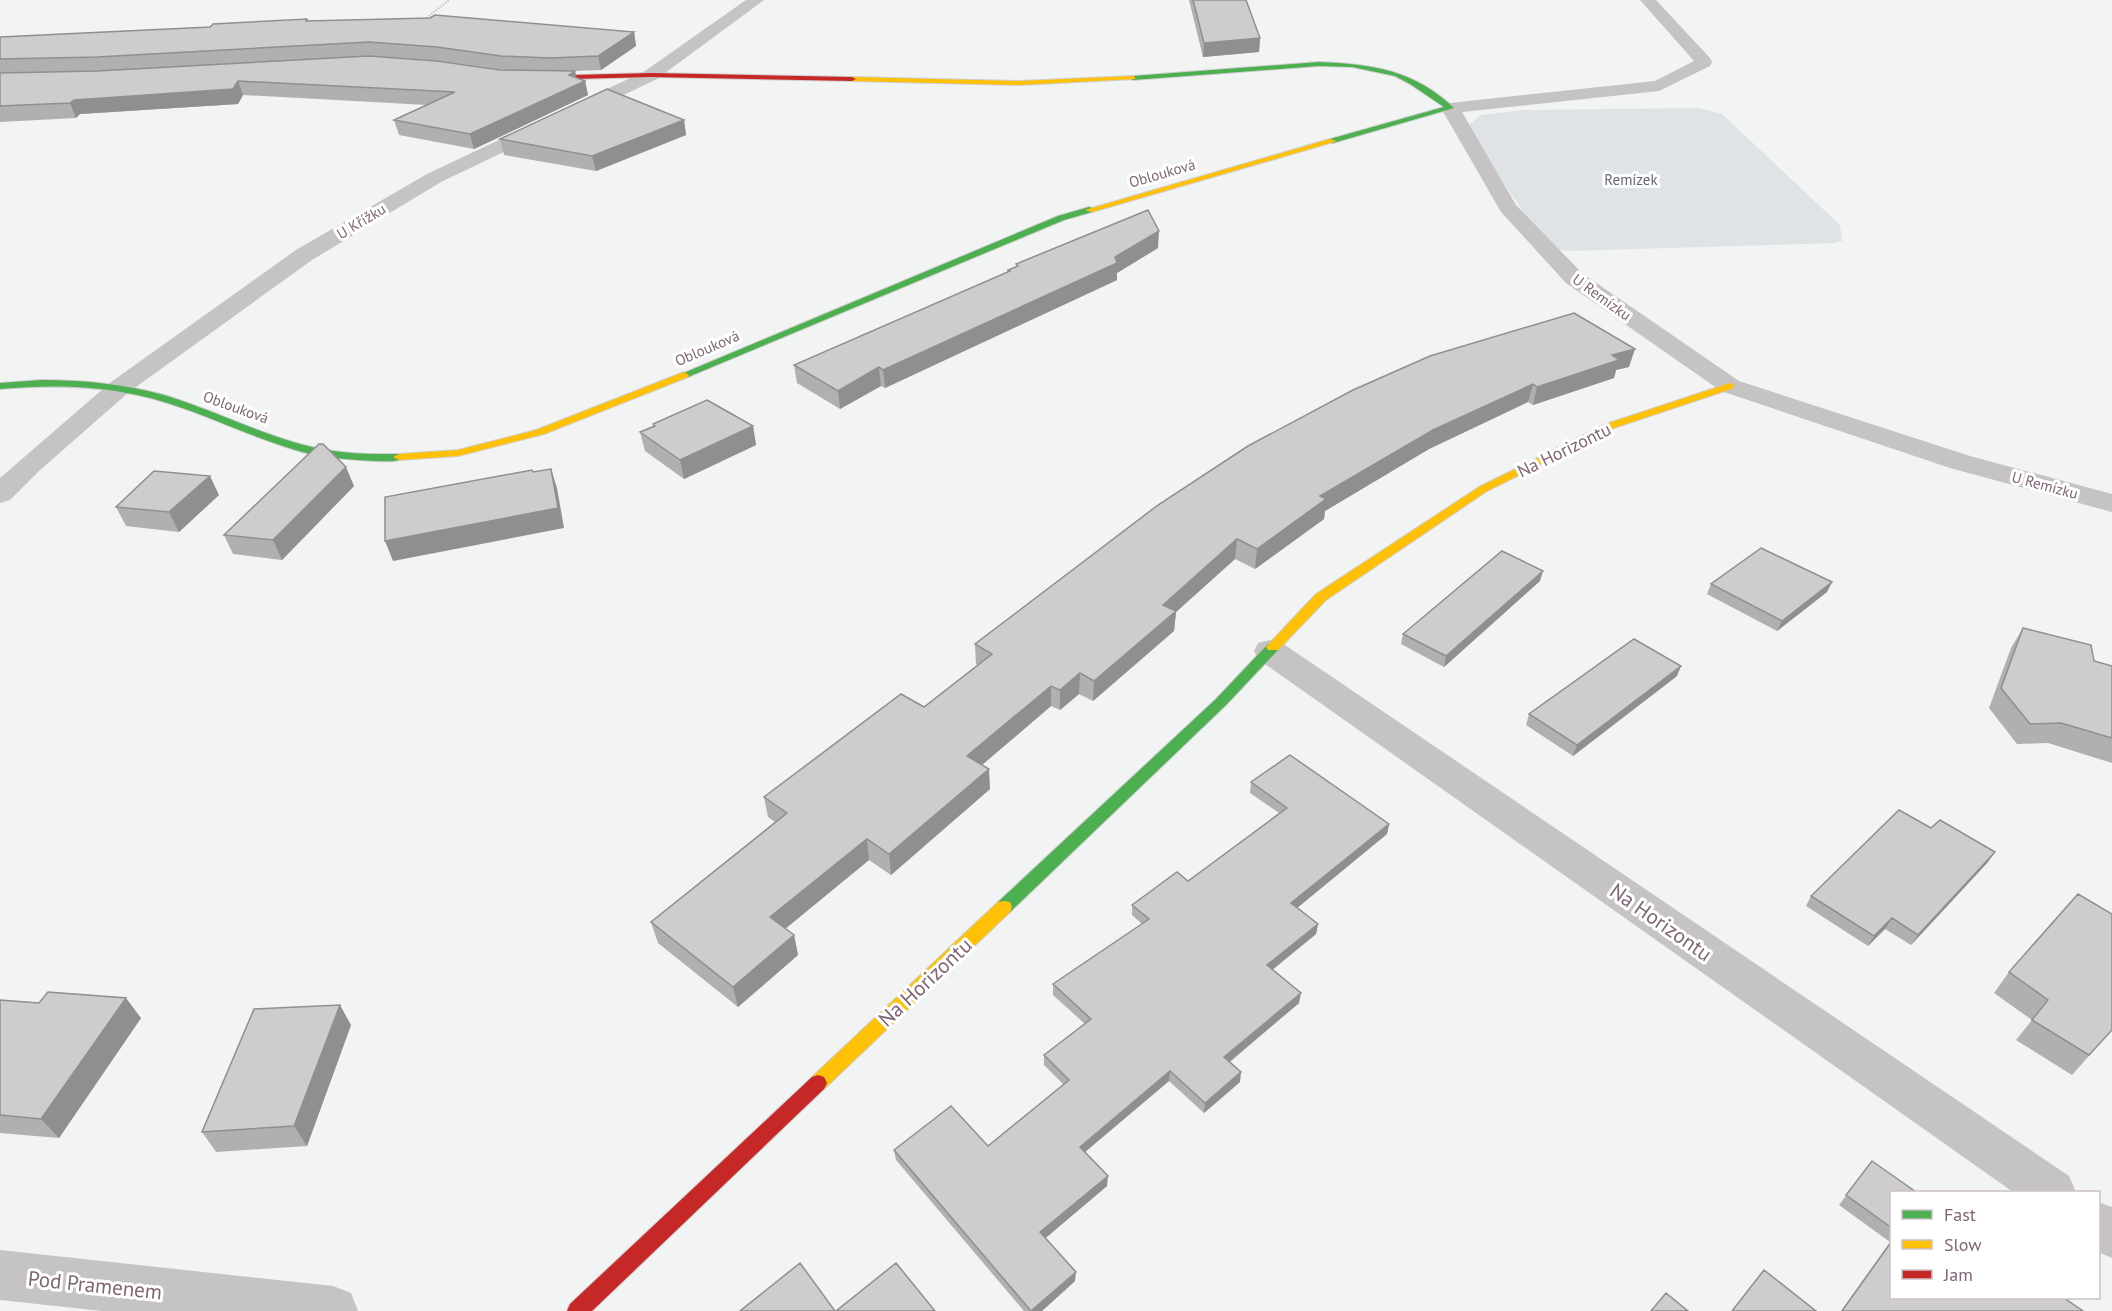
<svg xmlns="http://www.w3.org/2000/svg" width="2112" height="1311" viewBox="0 0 2112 1311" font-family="'PT Sans',sans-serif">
	<rect width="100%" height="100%" fill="#f2f3f3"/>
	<path fill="#e0e3e6" d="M1699,108L1722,114L1840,225L1842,241L1835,243L1567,251L1547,247L1466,127L1481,115L1522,110Z"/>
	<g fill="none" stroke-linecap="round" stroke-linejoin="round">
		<defs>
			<path id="fast" d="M1319,62C1372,64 1414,70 1454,108L1333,143L1329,141L1330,139L1444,107L1410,84L1395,76L1352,67L1319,66L1133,80L1129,78L1133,76Z
				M1089,207L1092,208V212L1064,220L688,377L684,378L679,375L1058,216Z
				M41,380C83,380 124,384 164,395C214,410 261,435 312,447C340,454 370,454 399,454L405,457C398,463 383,461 374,461C351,460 328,458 306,453C248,438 195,407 137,395C91,385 46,385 0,389V383Z
				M1273,643L1278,644L1280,647L1278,650L1226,705L1010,912L1004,913L998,912L996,907L998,902L1216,699L1268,644Z"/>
			<path id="slow" d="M1133,76L1135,77V79L1019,85L852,81L848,79L852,77L1019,81Z
				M1330,139L1337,141L1092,212L1085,210Z
				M684,372L689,375L688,377L544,434L458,456L399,460L393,457L399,454L458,450L536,430Z
				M1730,383L1734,384V388L1614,428L1487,491L1326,600L1278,650H1268L1266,647L1316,594L1479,487L1606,424Z
				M1004,901L1010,902L1012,907L1010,912L824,1089L818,1091L812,1089L809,1083L812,1077L998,902Z"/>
			<path id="jam" d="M651,73L852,77L856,79L852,81L651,77L534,80L530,78L534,76Z
				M818,1075L824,1077L827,1083L824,1089L592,1311H567L570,1304L812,1077Z"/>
		</defs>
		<use href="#fast" stroke="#d0cecf" stroke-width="2"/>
		<use href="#slow" stroke="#d0cecf" stroke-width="2"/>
		<use href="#jam" stroke="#d0cecf" stroke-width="2"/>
		<path stroke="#c3c1c3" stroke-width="2" stroke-dasharray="1.5 1.5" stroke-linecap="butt" d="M424,20L449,0
			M371,57H393"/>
		<path fill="#c5c3c4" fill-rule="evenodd" d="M746,0H764L657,79L441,182L312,260L129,392L39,471L10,500L0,503V478L111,382L296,250L427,174L645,71Z
			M1640,0H1656L1710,58L1712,62L1710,66L1659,91L1462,112L1516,205L1582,273L1739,381L1970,456L2112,494V512L1950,468L1721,391L1566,283L1501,212L1441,108L1444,104L1450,103L1655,81L1694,61Z
			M1270,640L1282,643L2069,1176L2076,1192H2013L1258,659L1254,651L1258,643Z
			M2098,1202L2112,1207V1258L2098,1252Z
			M0,1250L333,1286L351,1293L358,1311H102L0,1300Z"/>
		<use href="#fast" fill="#4caf50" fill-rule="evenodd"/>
		<use href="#slow" fill="#ffc107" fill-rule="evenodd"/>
		<use href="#jam" fill="#c62828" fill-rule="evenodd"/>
	</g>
	<path fill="#b1afb1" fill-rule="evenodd" d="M1189,0H1246L1260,38L1259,52L1203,57Z
		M307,19L308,21L634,32L636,46L601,70L573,71H575L576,77L585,81L588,95L474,149L399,135L394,120L427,105L243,95L238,104L80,114L76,118L0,122V37L210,27ZM373,56L441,61L504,70L197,66Z
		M684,120L686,135L596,171L504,155L500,139Z
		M1158,248L1117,273V280L885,388L881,386L840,409L797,383L794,365L1008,272V270L1016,267V264Z
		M1629,367L1616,370L1614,378L1533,405L1528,402L1429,449L1325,511L1324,519L1255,569L1235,559L1176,612L1174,631L1093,701L1079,694L1060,710L1051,706L982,765L990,789L891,875L869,860L785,929L794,935L798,955L738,1007L658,943L651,922L775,822L768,817L764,797L924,707L978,665L976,664L975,644L1353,390Z
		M653,424L753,426L756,445L684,479L645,451L640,432L653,426Z
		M354,486L282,560L233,554L224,535Z
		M219,495L179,532L126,526L116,507Z
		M1540,581L1444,667L1401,644L1403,634Z
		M1832,582L1827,592L1777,631L1707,594L1711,584Z
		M2023,628L2094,661L2112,666V763L2048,743L2017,744L1989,708L2011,648Z
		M1677,676L1573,756L1526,725L1529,714Z
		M1251,782L1389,824L1387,834L1297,907L1318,924L1316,934L1273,969L1299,1003L1230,1062L1240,1082L1204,1113L1169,1081L1085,1152L1107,1186L1045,1238L1075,1281L1042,1311H1024L896,1160L894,1150L988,1146L1064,1085L1044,1065V1055L1085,1024L1053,995V984L1142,924L1132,915V905L1188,881L1279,813L1250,793Z
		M1931,828L1988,862L1911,945L1885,929L1868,946L1806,906L1811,896Z
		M2112,914V1030L2072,1075L2016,1040L2032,1020L1994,993L2009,972Z
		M0,1000L39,1003L141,1018L59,1138L0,1133Z
		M351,1025L307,1146L216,1152L202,1132Z
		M1872,1161L1892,1192V1298L2083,1311H1841L1890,1242L1839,1205Z"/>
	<path fill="#908f90" d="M634,32L636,46L601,70L598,56Z
		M1260,38L1259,52L1203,57L1204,43Z
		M575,71L578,84L585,81L588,95L474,149L470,134Z
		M238,81L243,95L238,104L80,114L76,118L70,103L74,100Z
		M684,120L686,135L596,171L592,156Z
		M1159,231L1158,248L1117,273V280L885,388L883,370L1115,257Z
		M1635,349L1629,367L1616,370L1614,378L1533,405L1537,387L1612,355Z
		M879,367L881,386L840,409L838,391Z
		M1533,384L1528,402L1429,449L1325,511L1324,519L1255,569L1257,549L1320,496L1433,430Z
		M753,426L756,445L684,479L680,460Z
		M346,467L354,486L282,560L273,540Z
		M551,469L557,488L564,528L393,561L385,541Z
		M210,476L219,495L179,532L169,512Z
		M1237,539L1235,559L1176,612L1174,631L1093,701L1094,681L1163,605Z
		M1543,571L1540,581L1444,667L1446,656Z
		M1832,582L1827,592L1777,631L1782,621Z
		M1681,666L1677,676L1573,756L1577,745Z
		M1080,673L1079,694L1060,710V690Z
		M1051,686V706L969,776L967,756Z
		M989,769L990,789L891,875L889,854Z
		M1389,824L1387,834L1290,914L1291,903Z
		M867,839L869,860L774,938L770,917Z
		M1995,852L1988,862L1911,945L1918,935Z
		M1892,918L1885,929L1868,946L1874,936Z
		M1318,924L1316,934L1266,975L1267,965Z
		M794,935L798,955L738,1007L733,987Z
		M1301,993L1299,1003L1223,1067L1224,1057Z
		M126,998L141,1018L59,1138L41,1119Z
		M340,1005L351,1025L307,1146L294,1126Z
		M1170,1071L1169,1081L1079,1157L1080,1147Z
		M1241,1072L1240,1082L1204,1113L1205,1103Z
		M1108,1176L1107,1186L1041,1242L1040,1232Z
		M1076,1272L1075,1281L1042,1311H1031Z"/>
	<path fill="#ceccce" stroke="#908f90" stroke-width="1.5" d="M1193,0H1246L1260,38L1204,43Z
		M435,15L634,32L598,56L550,58L501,56L437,47L369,42L97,57L0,59V37L210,27L213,24L307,19L306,21L430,18Z
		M369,56L437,61L500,70L575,71L569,75L585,81L470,134L394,120L455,92L238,81L233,89L74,100L70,103L0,106V73L97,71Z
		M607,89L684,120L592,156L500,139Z
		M1148,210L1159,231L1115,257L1117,263L883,370L879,367L838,391L794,365L1010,271L1008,270L1018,266L1016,264Z
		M1574,313L1635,349L1612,355L1619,360L1537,387L1533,384L1433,430L1320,496L1326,499L1257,549L1237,539L1163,605L1176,611L1094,681L1080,673L1060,690L1051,686L967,756L989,769L889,854L867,839L770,917L794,935L733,987L651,922L787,813L764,797L901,694L924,707L992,654L975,644L1158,505L1248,446L1353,390L1430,356Z
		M707,400L753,426L680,460L640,432L655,426L653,424Z
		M319,444H323L346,467L273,540L224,535Z
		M551,469L558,508L385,541V497L532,470L533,472Z
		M154,471L210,476L169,512L116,507Z
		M1761,548L1832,582L1782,621L1711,584Z
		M1502,551L1543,571L1446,656L1403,634Z
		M2023,628L2091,645L2094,661L2112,666V738L2061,723L2030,724L2001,688Z
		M1634,639L1681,666L1577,745L1529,714Z
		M1290,755L1389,824L1291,903L1318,924L1267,965L1301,993L1224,1057L1241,1072L1205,1103L1170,1071L1080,1147L1108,1176L1040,1232L1076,1272L1031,1311L894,1150L951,1106L988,1146L1069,1080L1044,1055L1091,1019L1053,984L1149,919L1132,905L1177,872L1188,881L1287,808L1251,782Z
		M1899,810L1931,828L1940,820L1995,852L1918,935L1892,918L1874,936L1811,896Z
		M2078,894L2112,914V1030L2089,1055L2032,1020L2048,1000L2009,972Z
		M48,992L126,998L41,1119L0,1115V1000L39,1003Z
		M340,1005L294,1126L202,1132L254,1009Z
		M1872,1161L1916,1192H1892V1228L1846,1195Z
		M1892,1241V1298H2064L2083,1311H1842Z
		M800,1263L835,1311H740Z
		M896,1263L935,1311H836Z
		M1764,1270L1816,1311H1732Z
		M1666,1293L1688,1311H1651Z"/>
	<g text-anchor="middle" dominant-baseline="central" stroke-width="6" stroke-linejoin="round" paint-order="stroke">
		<g font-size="15" fill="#806575" stroke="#fff">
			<text transform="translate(1162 173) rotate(-16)">Oblouková</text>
			<text transform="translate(361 221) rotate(-31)">U Křížku</text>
			<text transform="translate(1602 297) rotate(36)">U Remízku</text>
			<text transform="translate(707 348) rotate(-23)">Oblouková</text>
			<text transform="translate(236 407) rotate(20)">Oblouková</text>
			<text transform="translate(2045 485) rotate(15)">U Remízku</text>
		</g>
		<g font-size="15" fill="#646877" stroke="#fff">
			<text x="1631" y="179">Remízek</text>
		</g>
		<g font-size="18" fill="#806575" stroke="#fff">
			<text transform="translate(1564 450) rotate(-26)">Na Horizontu</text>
		</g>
		<g font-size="21" fill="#806575" stroke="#fff">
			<text transform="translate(1661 922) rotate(35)">Na Horizontu</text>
			<text transform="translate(925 982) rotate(-43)">Na Horizontu</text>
			<text transform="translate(95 1285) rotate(6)">Pod Pramenem</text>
		</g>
	</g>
	<rect x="1890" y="1191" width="210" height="108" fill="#ffffff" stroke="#ccc1c8" stroke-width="1.5"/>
	<rect x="1902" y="1210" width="30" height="9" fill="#4caf50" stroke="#ccc1c8" stroke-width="1.5"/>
	<text x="1944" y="1221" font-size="18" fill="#806575">Fast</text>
	<rect x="1902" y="1240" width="30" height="9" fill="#ffc107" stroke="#ccc1c8" stroke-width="1.5"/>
	<text x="1944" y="1251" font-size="18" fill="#806575">Slow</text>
	<rect x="1902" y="1270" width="30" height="9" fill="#c62828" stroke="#ccc1c8" stroke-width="1.5"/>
	<text x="1944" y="1281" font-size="18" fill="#806575">Jam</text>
</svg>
